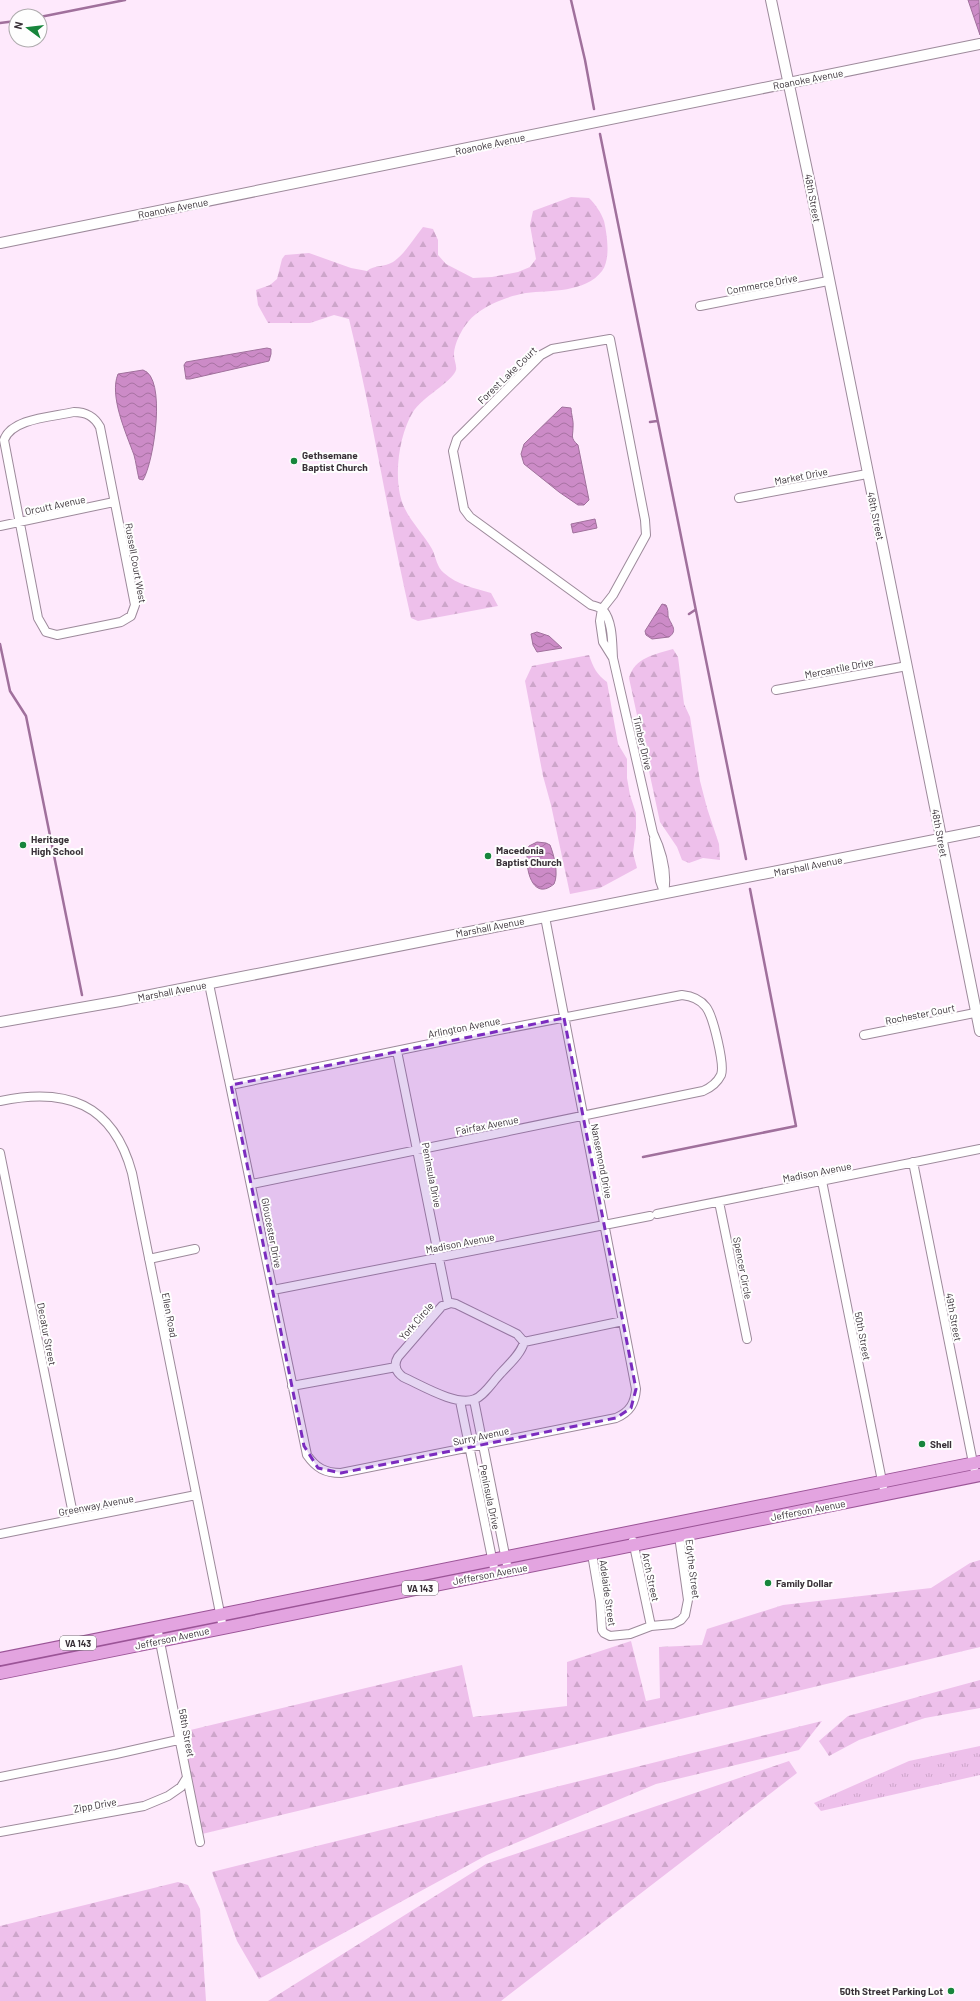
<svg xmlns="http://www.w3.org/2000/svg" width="980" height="2001" viewBox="0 0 980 2001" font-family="Barlow,sans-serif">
	<defs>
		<pattern id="grass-tufts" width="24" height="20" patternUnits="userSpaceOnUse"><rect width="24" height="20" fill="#eec0eb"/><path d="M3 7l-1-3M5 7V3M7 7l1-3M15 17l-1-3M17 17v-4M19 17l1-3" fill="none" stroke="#cda5ca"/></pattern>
		<pattern id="forest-firs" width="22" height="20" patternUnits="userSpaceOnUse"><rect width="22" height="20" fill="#eec0eb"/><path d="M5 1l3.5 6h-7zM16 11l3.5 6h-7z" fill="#cda5ca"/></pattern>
		<pattern id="water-waves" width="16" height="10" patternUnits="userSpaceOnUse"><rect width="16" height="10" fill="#cc8bc7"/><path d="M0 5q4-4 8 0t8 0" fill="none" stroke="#a772a2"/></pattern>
	</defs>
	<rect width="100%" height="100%" fill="#fee9fc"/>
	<path fill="url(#grass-tufts)" d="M980,1746V1775L821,1811L814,1803L909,1761Z"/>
	<path fill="url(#forest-firs)" d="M571,197L589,198C595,204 601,212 604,221C607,234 611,259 602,271C585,293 551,290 526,293C509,296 490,303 476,314C465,322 454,342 454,355C454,360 457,366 456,370C451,383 422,397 413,412C398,436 392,484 405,509C412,523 424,535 432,549C436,557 437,568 444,573C457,585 475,588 491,593L498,606L418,621L411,618C388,518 373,418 349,319L334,315L310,323H268L258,305L256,290L270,285L277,279L282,259L285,255L309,253L351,268L367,271C374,265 385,267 393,262C405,254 414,238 423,227L433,229L438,240V255L446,264L473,278L492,277L518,272L530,267L536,259L530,225L533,211Z
		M673,649L678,657L684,704L690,717L700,781L707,808L719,844L720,860L703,858L689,863L682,860L677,847L660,822L629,678C635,657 654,655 673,649Z
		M589,655C593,667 597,675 607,682L618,744L627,759V778L630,795L636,813V828L633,853L637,868L600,888L570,894L551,805L543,776L525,681L532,666Z
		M980,1560V1647L202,1834L178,1733L462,1665L473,1717L567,1706V1662L631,1641L646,1701L660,1698L659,1647L702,1645L707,1629L783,1605L931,1588L970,1563Z
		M980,1680V1708L925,1718L859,1740L829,1756L819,1741L848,1716Z
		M822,1721L799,1750L656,1784L487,1855L259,1979L237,1941L212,1872Z
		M789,1761L797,1773L501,2001H268L486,1864Z
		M178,1882L188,1885L200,1909L206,2001H0V1926Z"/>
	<path fill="url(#water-waves)" stroke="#a0709c" d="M968,0H979L980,35Z
		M267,348L271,349V354L269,361L190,379H186L184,365L186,362Z
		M143,370C167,377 154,462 143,480L139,479C137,471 136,462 134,455C126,433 109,396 118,374Z
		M562,407L571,408C571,414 574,421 573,428C573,436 570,438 578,445L589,500L584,505H578L559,492L524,464L521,454L524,444Z
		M595,519L597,528L573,533L571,524Z
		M662,604L666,605C668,609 668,612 668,616C670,624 679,630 669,637L652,639L646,635L645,631Z
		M537,632L549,636L562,648L537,652L533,645L531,634Z
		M537,842L546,843L550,845C554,855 559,874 554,884C530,904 523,860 529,846Z"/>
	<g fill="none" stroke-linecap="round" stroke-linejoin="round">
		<path stroke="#a0709c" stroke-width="2.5" d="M571,0L585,60L594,109
			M40,17L125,0
			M0,23L16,21
			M600,134L746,859
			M650,422L657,421
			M689,614L695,610
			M0,644L10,691L26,716L82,995
			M643,1157L796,1126L750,889"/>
		<defs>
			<path id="minor" d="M700,306L828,281
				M74,412C86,412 94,416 100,427L135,605L131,616L121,622L57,635L46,632L38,618L4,440C12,418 53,417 74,412Z
				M739,498L867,474
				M0,526L114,502
				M613,658L603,642L600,621L602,609L613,595L646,535L645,520L610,339L552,349L541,355L457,439L453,451L464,509L470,517L591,605C594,606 600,607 603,610C613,622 612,643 613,658L653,833C662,852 668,872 664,893
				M776,690L907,666
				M654,839L660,881L664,892
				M209,984L307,1455C316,1468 325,1473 341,1473L616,1418C630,1412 635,1403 636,1389L545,917
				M864,1035L980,1012
				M397,1051L448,1303
				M231,1085L473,1035L682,995C692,996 700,999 706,1007C713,1016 725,1065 721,1075C717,1083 710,1088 703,1091L252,1184
				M0,1101C66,1087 113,1103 132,1173L223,1628
				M0,1153L74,1519
				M913,1162L974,1468
				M822,1181L883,1486
				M719,1202L747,1339
				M657,1214L980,1149
				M149,1259L195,1249
				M273,1290L650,1216
				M451,1303L456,1304L517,1334L524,1342C521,1354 509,1364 501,1373C493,1381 485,1395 475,1399C457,1407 421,1385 403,1377C396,1372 393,1365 398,1357L442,1306Z
				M524,1342L623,1321
				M292,1386L396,1367
				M474,1400L508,1570
				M460,1401L495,1573
				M0,1534L196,1495
				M633,1541L651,1626
				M592,1554L600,1601L602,1630L604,1633L610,1636L630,1634L651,1626L673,1624L681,1620L685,1615L688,1600L679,1536
				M157,1627L200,1842
				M0,1777L116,1754L178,1740
				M0,1832L144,1806L168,1796L181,1787L186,1779"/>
			<path id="tertiary" d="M771,0L811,189L980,1031
				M0,243L980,44
				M0,1022L120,1001L980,831"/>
			<path id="primary" d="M0,1659L980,1462
				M0,1673L980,1475"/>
		</defs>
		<use href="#minor" stroke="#9d8a9b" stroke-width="10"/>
		<use href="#tertiary" stroke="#9d8a9b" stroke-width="12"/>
		<use href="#primary" stroke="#9b5497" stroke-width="14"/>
		<use href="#minor" stroke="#fff" stroke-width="8"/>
		<use href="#tertiary" stroke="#fff" stroke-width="10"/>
		<use href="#primary" stroke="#e3a4e0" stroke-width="12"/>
	</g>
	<path fill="#7b2cbf" fill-opacity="0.2" stroke="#7b2cbf" stroke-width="3" stroke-dasharray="8 5" stroke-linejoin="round" d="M564,1018L636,1389L631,1408L616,1418L341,1473L318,1468L304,1446L231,1085Z"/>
	<g fill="#17853c" stroke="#fefefe" stroke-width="1.5">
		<circle cx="294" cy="461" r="4"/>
		<circle cx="23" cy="845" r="4"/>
		<circle cx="488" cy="856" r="4"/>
		<circle cx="922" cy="1444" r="4"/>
		<circle cx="768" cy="1583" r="4"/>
		<circle cx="951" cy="1991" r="4"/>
	</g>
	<g text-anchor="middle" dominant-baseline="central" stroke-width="4" stroke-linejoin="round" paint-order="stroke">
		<g fill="#fefefe" stroke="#736e73" stroke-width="1">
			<rect x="402" y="1581" width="36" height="14" rx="3"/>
			<rect x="60" y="1636" width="36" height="14" rx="3"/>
		</g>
		<g font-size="9" font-weight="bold" fill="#383037">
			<text x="420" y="1588">VA 143</text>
			<text x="78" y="1643">VA 143</text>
		</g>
		<g font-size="10" fill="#383037" stroke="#fefefe">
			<text transform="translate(808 79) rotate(-11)">Roanoke Avenue</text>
			<text transform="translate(490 144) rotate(-12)">Roanoke Avenue</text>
			<text transform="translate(813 198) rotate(79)">48th Street</text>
			<text transform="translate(173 208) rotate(-11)">Roanoke Avenue</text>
			<text transform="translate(762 284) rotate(-11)">Commerce Drive</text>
			<text transform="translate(507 375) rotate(-44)">Forest Lake Court</text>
			<text transform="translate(801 476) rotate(-11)">Market Drive</text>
			<text transform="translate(55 505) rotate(-12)">Orcutt Avenue</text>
			<text transform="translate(876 516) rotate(78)">48th Street</text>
			<text transform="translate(136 563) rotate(80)">Russell Court West</text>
			<text transform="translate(839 668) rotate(-11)">Mercantile Drive</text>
			<text transform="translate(643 743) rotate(77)">Timber Drive</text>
			<text transform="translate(940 833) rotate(79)">48th Street</text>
			<text transform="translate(808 866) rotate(-11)">Marshall Avenue</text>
			<text transform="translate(490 927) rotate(-11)">Marshall Avenue</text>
			<text transform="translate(172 991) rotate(-11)">Marshall Avenue</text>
			<text transform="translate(920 1014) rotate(-11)">Rochester Court</text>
			<text transform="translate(464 1027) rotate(-11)">Arlington Avenue</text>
			<text transform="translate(487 1125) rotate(-11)">Fairfax Avenue</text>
			<text transform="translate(602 1161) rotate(79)">Nansemond Drive</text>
			<text transform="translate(817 1172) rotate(-11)">Madison Avenue</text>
			<text transform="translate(432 1175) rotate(79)">Peninsula Drive</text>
			<text transform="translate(272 1233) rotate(79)">Gloucester Drive</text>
			<text transform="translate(460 1243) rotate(-11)">Madison Avenue</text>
			<text transform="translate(743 1268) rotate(79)">Spencer Circle</text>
			<text transform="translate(170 1315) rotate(79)">Ellen Road</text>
			<text transform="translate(954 1317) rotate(79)">49th Street</text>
			<text transform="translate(416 1321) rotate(-49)">York Circle</text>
			<text transform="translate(47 1334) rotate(79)">Decatur Street</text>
			<text transform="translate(863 1336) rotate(79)">50th Street</text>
			<text transform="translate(481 1436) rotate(-12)">Surry Avenue</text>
			<text transform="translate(490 1497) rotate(78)">Peninsula Drive</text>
			<text transform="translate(96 1505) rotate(-11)">Greenway Avenue</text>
			<text transform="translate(808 1510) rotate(-11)">Jefferson Avenue</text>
			<text transform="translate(693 1569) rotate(83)">Edythe Street</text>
			<text transform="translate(490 1574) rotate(-11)">Jefferson Avenue</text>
			<text transform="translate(651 1577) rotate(78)">Arch Street</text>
			<text transform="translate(608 1593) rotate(82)">Adelaide Street</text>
			<text transform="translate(172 1638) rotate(-12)">Jefferson Avenue</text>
			<text transform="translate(187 1733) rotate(79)">58th Street</text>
			<text transform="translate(95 1805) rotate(-10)">Zipp Drive</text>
		</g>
		<g font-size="10" font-weight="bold" fill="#383037" stroke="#fefefe" text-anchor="start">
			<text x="302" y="455">Gethsemane<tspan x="302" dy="12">Baptist Church</tspan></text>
			<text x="31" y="839">Heritage<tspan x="31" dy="12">High School</tspan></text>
			<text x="496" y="850">Macedonia<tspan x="496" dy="12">Baptist Church</tspan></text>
			<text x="930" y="1444">Shell</text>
			<text x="776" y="1583">Family Dollar</text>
			<text x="943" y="1991" text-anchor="end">50th Street Parking Lot</text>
		</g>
	</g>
	<g transform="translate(28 28) rotate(285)"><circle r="19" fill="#fefefe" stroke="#afacae"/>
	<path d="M0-3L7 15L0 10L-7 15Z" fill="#17853c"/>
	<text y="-6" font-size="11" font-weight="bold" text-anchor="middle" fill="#383037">N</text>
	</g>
</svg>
